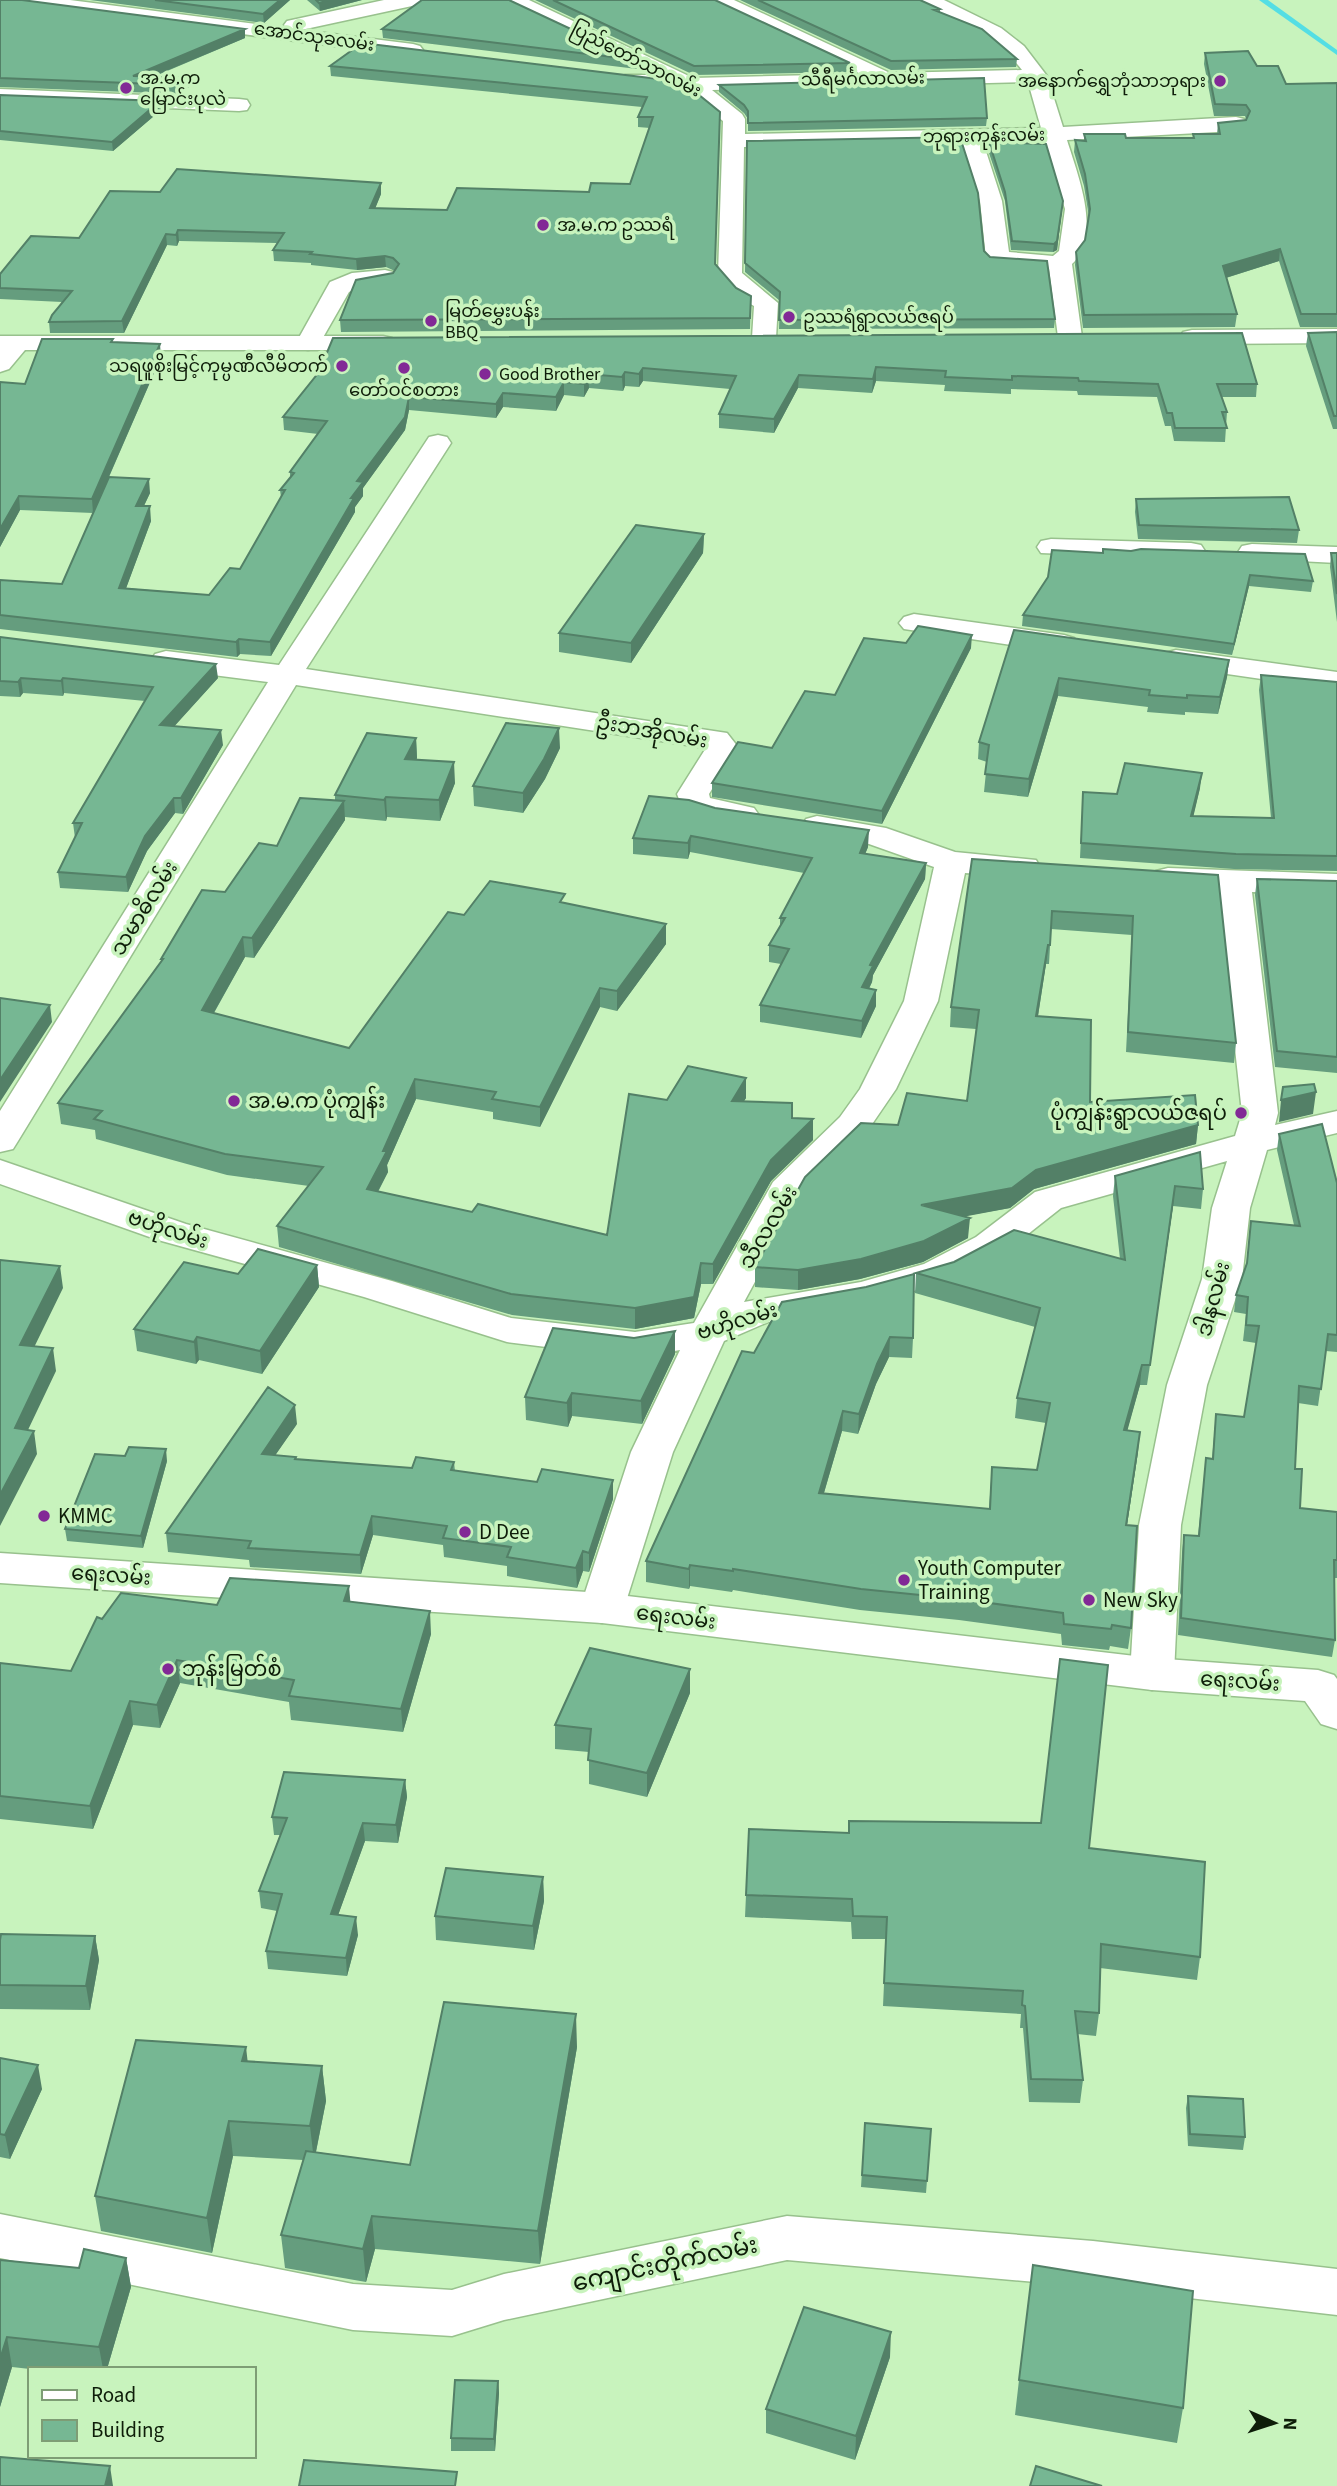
<svg xmlns="http://www.w3.org/2000/svg" width="1337" height="2486" viewBox="0 0 1337 2486" font-family="'Source Sans 3','Noto Sans Myanmar',sans-serif">
	<rect width="100%" height="100%" fill="#c8f3bd"/>
	<g fill="none" stroke-linecap="round" stroke-linejoin="round">
		<path fill="#54dee4" fill-rule="evenodd" d="M1259,0H1268L1337,50V55Z"/>
		<defs>
			<path id="minor" d="M13,0H70L286,28L284,25L287,21L384,0H422L419,4L412,6L301,30L413,44L420,46L423,50L420,54L413,56L23,6L16,4Z
				M503,0H529L693,78L861,74L711,4L708,0H734L890,73L1022,70C996,36 958,22 921,4L918,0H944L1001,28L1024,46L1047,76L1063,127L1236,117L1244,119L1247,124L1244,129L1236,131L1067,140C1077,173 1103,236 1072,264L1082,337L1079,342L1070,344L1061,342L1058,337L1049,269L990,263L986,258L980,201L961,143L744,147L742,273L778,303L776,338L773,343L764,345L755,343L752,338L754,306L738,297L718,275L723,121L684,90L625,83L621,79L625,75H653L506,4ZM1028,82L1041,128L745,134V119L742,114L712,90ZM1045,141L1065,209L1059,251L1053,256L1009,252L1002,201L983,142Z
				M0,89L239,99L247,100L250,105L247,110L239,111L0,101Z
				M385,270L393,272L397,277L393,282L358,287L349,292L317,348L308,350L299,348L296,343L330,282L352,273Z
				M18,337L27,339L30,344L9,369L0,372V349L9,339Z
				M438,435L447,437L451,443L306,669L727,733L738,747L709,794L710,798L754,808L759,815L754,822L743,825L684,812L677,794L706,748L296,685L18,1141L13,1149L0,1152V1111L268,682L166,669L155,666L151,660L155,654L166,651L279,665L429,437Z
				M1051,539L1191,543L1201,545L1205,551L1201,557L1191,559L1041,553L1037,547L1041,541Z
				M1252,544L1337,547V563L1242,558L1238,552L1242,546Z
				M914,614L1064,635L1074,638L1079,644L1074,650L1064,653L904,629L899,623L904,617Z
				M1176,650L1337,672V690L1165,665L1161,659L1165,653Z
				M817,816L886,828L955,852L1036,860L1040,867L1036,874L1024,877L965,873L938,1001L896,1089L866,1133L802,1195L744,1302L861,1282L924,1264L976,1237L1035,1192L1235,1136L1242,1113L1218,891L1156,885L1151,878L1156,871L1168,868L1337,874V894L1252,892L1278,1113L1275,1125L1337,1111V1133L1267,1150L1250,1208L1242,1279L1207,1385L1181,1525L1174,1674L1168,1685L1152,1690L1136,1685L1130,1674L1139,1525L1167,1385L1202,1279L1212,1208L1227,1161L1061,1208L1004,1253L952,1280L864,1305L768,1322L724,1341L673,1452L624,1608L618,1619L602,1623L586,1619L580,1608L631,1452L680,1350L635,1358L507,1342L364,1297L158,1240L0,1184V1160L186,1224L392,1281L511,1318L635,1332L694,1323L773,1182L840,1117L860,1089L904,1001L934,867L869,844L806,833L801,826L806,819Z
				M0,2214L353,2284L452,2290L504,2274L787,2216L1093,2241L1337,2269V2315L1093,2287L787,2260L504,2320L452,2336L353,2330L0,2258Z"/>
			<path id="tertiary" d="M0,1553L602,1593L1152,1658L1318,1670L1334,1675L1337,1679V1729L1321,1724L1305,1701L1152,1690L602,1623L0,1583Z"/>
			<path id="secondary" d="M1337,329V343L1192,344L1183,342L1180,337L1183,332L1192,330Z
				M0,336H383L392,338L395,343L392,348L383,350H0Z"/>
		</defs>
		<use href="#minor" stroke="#98c18d" stroke-width="3"/>
		<use href="#tertiary" stroke="#98c18d" stroke-width="3"/>
		<use href="#secondary" stroke="#98c18d" stroke-width="3"/>
		<use href="#minor" fill="#fff" fill-rule="evenodd"/>
		<use href="#tertiary" fill="#fff" fill-rule="evenodd"/>
		<use href="#secondary" fill="#fff" fill-rule="evenodd"/>
	</g>
	<path fill="#659d7e" d="M0,0L245,38L153,77L188,78L189,87L180,94L0,87Z
		M90,0H290L264,23Z
		M307,0H362L320,11Z
		M535,0H715L850,63V72L694,75Z
		M740,0H920L940,9V12L1017,59L1016,67L891,70Z
		M382,29L637,60V69L383,38Z
		M1205,53L1257,66L1286,84L1337,83V327H1300L1279,261L1226,278L1237,314L1235,327L1083,328L1075,265L1076,252L1085,240L1089,217L1084,186L1074,152L1075,140L1084,141V134L1126,138H1193V134H1217L1218,123L1246,120V119L1245,116H1214L1204,64Z
		M330,66L683,82L716,264L736,288L751,296L750,329L341,332L340,320L393,273L395,271L386,267L357,270L311,265V263L274,261L273,250L277,243L179,241L177,246L167,245L124,333H50L49,322L62,302L0,299V274L79,238L160,192L381,194L375,208L447,210L589,192L630,184L650,128L638,127V117L642,107L331,76Z
		M719,85L987,118L986,126L748,131V119L744,113L719,92Z
		M0,95L161,110L113,151L0,140Z
		M747,141L984,251L1055,319L1054,328L779,329L780,301L745,272Z
		M989,142L1063,201L1057,250L1053,252L1011,250L1005,201L988,150Z
		M1337,332V429H1333L1306,346L1308,333Z
		M333,338L1257,384L1256,397H1221L1227,412L1225,442L1174,441L1171,426H1165L1157,397L1078,395L1077,391L1011,389V394L944,391L945,385L876,381L872,393L798,388L774,433L719,428V414L730,389L643,381L639,387L625,386L623,391L589,388L584,397L564,395L556,411L503,407L496,418L409,410L405,430L363,488V496L355,507V512L271,656L240,654L237,657L0,629V580L62,584L93,513L20,510L0,547V382L25,384L113,342L161,357L109,477L150,493L144,506L151,521L126,588L209,595L240,569L281,497L280,490L290,477V472L318,434L284,430L283,417L319,372Z
		M1136,499L1299,530L1297,543L1138,539L1135,512Z
		M704,534L703,553L631,663L559,652V633Z
		M1103,553L1313,581L1311,592L1249,586L1232,655L1022,626L1023,615Z
		M1331,553H1337V622L1330,567Z
		M1014,630L1229,660L1227,677L1218,714L1185,712V715L1147,712L1148,707L1058,696L1028,797L984,792L987,762L978,759L979,742Z
		M0,637L218,678L174,726L223,745L183,814L175,813L147,851L128,892L60,888L58,872L75,838L73,823L145,701L64,693L63,696L23,693L20,697L0,696Z
		M906,643L971,648L882,824L712,797V783L772,748L835,695Z
		M1261,675L1337,682V871L1234,869L1080,858L1083,792L1117,794L1200,788L1193,816L1271,818L1259,690Z
		M416,738L417,758L416,760L455,783L440,821L387,817L386,821L345,817V820L254,958L245,957L214,1013L349,1048L464,915L565,903L666,924V944L617,1011L600,1007L540,1127L493,1119V1112L416,1099L387,1165L388,1172L378,1192L472,1212L607,1235L667,1100L746,1078V1098L744,1101L792,1118L813,1119V1140L771,1181L713,1284H701L694,1318L635,1329L512,1315L279,1247L277,1226L309,1186L227,1175L96,1139L95,1130L61,1124L58,1103L161,962V959L225,892L277,846L335,801V795Z
		M560,748L545,779L523,813L474,806L473,786Z
		M715,808L868,847L865,854L926,863L925,879L873,975L872,982L869,989L876,1006L861,1038L760,1022V1005L781,964L769,962V945L780,927V918L804,873L690,852L688,859L633,854V838Z
		M972,859L1218,875L1236,1043L1234,1063L1126,1052L1132,935L1051,929L1049,964H1046L1038,1016L1090,1102L1198,1125L1196,1144L1034,1189L1010,1208L964,1216L968,1238L923,1262L860,1279L798,1290L755,1287V1267L898,1125L967,1101L976,1029L950,1027L951,1007Z
		M1257,879L1337,881V1073L1275,1067L1255,895Z
		M1279,1134L1337,1183V1352L1326,1351L1318,1406L1298,1403L1295,1469L1300,1508L1337,1512V1578H1334L1335,1640L1332,1657L1178,1635L1182,1552L1184,1535L1198,1536L1206,1458L1212,1459L1216,1414L1244,1417L1256,1343L1243,1341L1246,1314L1234,1312L1236,1295L1294,1225L1277,1150Z
		M1115,1176L1203,1189L1201,1209L1173,1206L1147,1385H1140L1127,1430L1138,1452L1127,1525L1131,1628L1128,1649L1110,1646L1109,1650L1062,1645L1061,1634L959,1620L860,1610L733,1590L732,1592L690,1586L689,1589L646,1582V1561L754,1353L782,1302L913,1338L912,1358L889,1357L876,1384L858,1434L842,1431L824,1493L989,1509L992,1467L1037,1470L1046,1423L1015,1418L1017,1398L1035,1327L915,1293L916,1273L1120,1259L1113,1196Z
		M317,1265L319,1287L262,1374L199,1360L196,1364L137,1351L134,1329L238,1274Z
		M675,1354L642,1424L572,1416L568,1427L526,1420L525,1397Z
		M297,1424L275,1455L296,1457V1459L412,1468L454,1462L455,1471L537,1482L613,1480V1499L589,1572L583,1571L577,1588L507,1576V1566L444,1557L443,1545L373,1535L361,1574L250,1567L249,1560L168,1552L166,1533Z
		M167,1461L143,1548L67,1541L65,1529Z
		M350,1602L431,1634L403,1732L291,1720L289,1702L180,1683L160,1728L133,1725L93,1829L0,1819V1663L71,1671L102,1619L217,1605Z
		M690,1693L647,1797L589,1784V1752L555,1749V1725Z
		M405,1780L407,1797L398,1843L365,1841L338,1915L358,1935L347,1976L268,1969L266,1951L277,1911L261,1908L259,1891L280,1835H274L272,1817Z
		M849,1821L1089,1848L1200,1957L1197,1980L1100,1968L1099,2013L1096,2036L1077,2034L1083,2080L1080,2103L1029,2102L1023,2028H1020L1021,2014L883,2006L886,1939H852L851,1922L745,1917L746,1895L848,1832Z
		M543,1877L544,1901L534,1950L436,1940L435,1916Z
		M95,1936L99,1960L90,2010L0,2009V1940Z
		M577,2047L540,2264L375,2249L366,2282L285,2268L281,2235L303,2160L233,2156L212,2253L101,2231L95,2196L248,2062L322,2066L326,2101L316,2152L410,2165Z
		M0,2058L42,2089L10,2159L0,2157Z
		M1188,2096L1245,2137L1243,2150L1188,2146L1186,2108Z
		M865,2123L931,2129L926,2193L861,2187Z
		M126,2258L131,2287L107,2369H30L12,2367L0,2407V2260L79,2268Z
		M890,2357L855,2460L766,2433V2409Z
		M1019,2380L1183,2408L1177,2443L1015,2415Z
		M498,2381L499,2393L495,2451H451V2438Z"/>
	<path fill="#538067" d="M280,0H290L264,23L263,14Z
		M329,0H362L320,11L319,3Z
		M245,29V38L137,83L133,76Z
		M188,78L189,87L180,94V85Z
		M160,101L161,110L113,151L112,142Z
		M381,183V194L371,219L370,208Z
		M1063,201L1057,250L1053,252L1054,244Z
		M178,230L179,241L177,246L176,235Z
		M166,234L167,245L124,333L122,321Z
		M1280,249L1279,261L1222,279L1223,266Z
		M385,256L386,267L357,270L356,259Z
		M160,344L161,357L93,513L92,499Z
		M876,367V381L872,393L873,379Z
		M643,368V381L639,387V374Z
		M625,372V386L623,391L622,377Z
		M588,374L589,388L584,397V384Z
		M799,375L798,388L774,433V419Z
		M564,382V395L556,411V397Z
		M503,393V407L496,418V404Z
		M409,397V410L405,430L363,488V496L355,507V512L271,656L270,642L351,498L357,481Z
		M149,479L150,493L137,520L136,506Z
		M19,496L20,510L0,547V529Z
		M150,506L151,521L121,602L119,588Z
		M704,534L703,553L631,663V643Z
		M1250,575L1249,586L1232,655L1234,644Z
		M972,635L971,648L882,824V811Z
		M239,639L240,654L237,657L236,642Z
		M1229,660L1227,677L1218,714L1220,697Z
		M216,664L218,678L162,740L160,725Z
		M21,678L23,693L20,697L18,682Z
		M63,678L64,693L63,696L61,681Z
		M1059,678L1058,696L1028,797L1029,779Z
		M559,728L560,748L545,779L523,813V793Z
		M221,730L223,745L183,814L181,798Z
		M416,738L417,758L407,779L405,759Z
		M454,762L455,783L440,821L439,800Z
		M1202,773L1200,788L1190,831L1191,816Z
		M386,797L387,817L386,821L384,800Z
		M174,798L175,813L147,851L128,892L126,877L145,836Z
		M344,801L345,820L254,958L252,938Z
		M869,830L868,847L859,869L860,853Z
		M691,836L690,852L688,859V843Z
		M926,863L925,879L873,975L872,982L861,1004L862,987L870,965Z
		M666,924V944L617,1011V991Z
		M243,937L245,957L204,1030L202,1010Z
		M1048,945L1046,964L1035,1035L1036,1016Z
		M600,988V1007L540,1127V1107Z
		M876,990V1006L861,1038L862,1021Z
		M50,1005L52,1022L0,1102V1080Z
		M746,1078V1098L731,1121L732,1101Z
		M415,1079L416,1099L387,1165L388,1172L368,1210L367,1189Z
		M1316,1092L1313,1114L1279,1122L1281,1100Z
		M813,1119V1140L771,1181L713,1284V1264L771,1160Z
		M1198,1125L1196,1144L1034,1189L1010,1208L920,1225L921,1205L1036,1170Z
		M1175,1186L1173,1206L1147,1385L1150,1365Z
		M970,1218L968,1238L923,1262L860,1279L798,1290V1270Z
		M701,1263V1284L694,1318L635,1329V1308Z
		M317,1265L319,1287L262,1374L260,1351Z
		M60,1266L63,1288L24,1368L20,1345Z
		M675,1331V1354L642,1424L641,1401Z
		M197,1337L199,1360L196,1364L194,1342Z
		M890,1337L889,1357L876,1384L858,1434L859,1414L877,1364Z
		M53,1348L56,1371L18,1451L15,1428Z
		M1142,1365L1140,1385L1122,1450L1124,1430Z
		M572,1393V1416L568,1427L567,1403Z
		M295,1405L297,1424L263,1473L262,1454Z
		M843,1411L842,1431L818,1513L819,1493Z
		M34,1431L37,1454L0,1526V1495Z
		M1140,1432L1138,1452L1124,1545L1126,1525Z
		M166,1449L167,1461L143,1548L141,1536Z
		M613,1480V1499L589,1572V1553Z
		M372,1516L373,1535L361,1574L360,1555Z
		M583,1551V1571L577,1588L576,1568Z
		M690,1565V1586L689,1589V1569Z
		M349,1586L351,1609L344,1601Z
		M430,1611L431,1634L403,1732L401,1709Z
		M177,1660L180,1683L160,1728L157,1705Z
		M690,1669V1693L647,1797V1773Z
		M130,1701L133,1725L93,1829L90,1806Z
		M405,1780L407,1797L398,1843L396,1825Z
		M363,1823L365,1841L332,1932L331,1914Z
		M543,1877L544,1901L534,1950L533,1926Z
		M356,1917L358,1935L347,1976L346,1958Z
		M95,1936L99,1960L90,2010L86,1986Z
		M576,2014L577,2047L540,2264L538,2231Z
		M246,2047L250,2082L242,2061Z
		M38,2065L42,2089L10,2159L5,2135Z
		M322,2066L326,2101L314,2161L310,2126Z
		M229,2121L233,2156L212,2253L207,2218Z
		M372,2216L375,2249L366,2282L363,2249Z
		M126,2258L131,2287L107,2369H103L99,2347Z
		M891,2332L890,2357L855,2460L856,2436Z
		M7,2337L12,2367L0,2407V2359Z
		M498,2381L499,2393L495,2451L494,2439Z
		M110,2466L113,2486H105Z"/>
	<path fill="#76b793" stroke="#538067" stroke-width="2" d="M0,0H22L245,29L133,76L188,78L180,85L0,78Z
		M155,0H280L263,14Z
		M316,0H329L319,3Z
		M422,0H509L637,60L382,29Z
		M553,0H715L850,63L694,66Z
		M758,0H920L940,9L934,10L982,29L1017,59L891,61Z
		M362,43L683,82L720,112L715,264L736,288L751,296L750,318L340,320L356,280L393,273L399,264L393,258L385,256L356,259L310,254L312,252L273,250L284,233L178,230L176,235L166,234L122,321L49,322L52,315L72,291L0,288V274L31,236L79,238L110,191L160,192L177,169L381,183L370,208L447,210L457,188L589,192L591,183L630,184L653,117H638L647,97L330,66Z
		M1248,51L1257,66H1278L1286,84L1337,83V314H1301L1280,249L1223,266L1237,314L1084,315L1076,252L1085,240L1090,209L1085,174L1075,140L1086,141L1084,134H1125L1126,138H1194L1193,134H1220L1218,123L1246,120L1250,111L1246,105L1215,104L1205,53Z
		M984,78L987,118L748,123V111L744,105L719,85Z
		M0,95L160,101L112,142L0,131Z
		M960,137L978,193L984,251L990,257L1047,261L1055,319L779,320L780,292L745,263L747,141Z
		M989,142L1046,144L1063,201L1057,241L1054,244L1012,241L1005,192Z
		M1337,332V416H1334L1308,333Z
		M1242,333L1257,384H1217L1227,412H1222L1227,428H1175L1172,413H1167L1158,384L1079,381L1078,378L1012,376V380L945,377L946,371L876,367L873,379L799,375L774,419L719,414L736,376L643,368L639,374L625,372L622,377L588,374L584,384L564,382L556,397L503,393L496,404L409,397L405,417L357,481L363,482L351,498H354L270,642L239,639L236,642L0,615V580L62,584L109,477L149,479L136,506H150L119,588L209,595L230,568L240,569L285,490H280L294,473L290,472L327,421L283,417L319,372L333,338Z
		M42,339H113L111,342L160,344L92,499L19,496L0,529V382L25,384Z
		M1289,497L1299,530L1139,525L1136,499Z
		M636,525L704,534L631,643L559,633Z
		M1103,549L1131,551L1141,549L1305,554L1313,581L1250,575L1234,644L1023,615L1048,577L1052,550L1103,553Z
		M1331,553H1337V594Z
		M918,626L972,635L882,811L712,783L738,742L772,748L805,691L835,695L864,638L906,643Z
		M1014,630L1229,660L1220,697L1187,695V698L1149,695L1150,690L1059,678L1029,779L985,774L989,745L979,742Z
		M0,637L216,664L160,725L221,730L181,798H174L145,836L126,877L58,872L82,823H73L153,687L63,678L61,681L21,678L18,682L0,681Z
		M1261,675L1337,682V856L1236,854L1081,843L1083,792L1117,794L1125,763L1202,773L1191,816L1274,818Z
		M506,723L559,728L544,759L523,793L473,786Z
		M367,733L416,738L405,759L454,762L439,800L386,797L384,800L335,795Z
		M649,796L689,800L715,808L869,830L860,853L926,863L870,965L873,966L862,987L876,990L862,1021L760,1005L789,949L769,945L785,918H780L812,858L691,836L688,843L633,838Z
		M300,798L344,801L252,938L243,937L202,1010L349,1048L448,912L464,915L490,881L565,894L560,902L666,924L617,991L600,988L540,1107L492,1099L496,1092L415,1079L383,1151H387L367,1189L472,1212L478,1204L607,1235L629,1094L667,1100L688,1066L746,1078L732,1101L792,1103V1118L813,1119L771,1160L713,1264L701,1263L694,1297L635,1308L511,1294L277,1226L323,1167L225,1154L94,1119L102,1111L58,1103L163,959H161L202,890L225,892L259,843L277,846Z
		M972,859L1218,875L1236,1043L1128,1032L1133,916L1052,911L1050,945H1048L1036,1016L1091,1020L1090,1102L1195,1095L1198,1125L1036,1170L1012,1188L921,1205L970,1218L924,1241L861,1259L798,1270L755,1267L805,1177L861,1123L898,1125L907,1093L967,1101L979,1010L951,1007Z
		M1257,879L1337,881V1057L1277,1051Z
		M0,998L50,1005L0,1080Z
		M1314,1084L1316,1092L1281,1100L1283,1087Z
		M1322,1124L1337,1183V1335L1328,1334L1321,1389L1299,1386L1295,1469H1302L1300,1508L1337,1512V1560H1334L1335,1640L1181,1618L1184,1535L1199,1536L1206,1458L1213,1459L1216,1414L1244,1417L1259,1326L1246,1325L1248,1297L1236,1295L1247,1263L1251,1221L1300,1226L1279,1134Z
		M1200,1152L1203,1189L1175,1186L1150,1365H1142L1124,1430L1140,1432L1126,1525L1137,1526L1131,1628L1112,1625L1111,1629L1064,1624L1063,1613L960,1599L861,1589L733,1569V1571L690,1565L689,1569L646,1561L742,1351L754,1353L782,1302L866,1287L914,1274L913,1338L890,1337L877,1364L859,1414L843,1411L819,1493L990,1509L992,1467L1037,1470L1050,1403L1017,1398L1040,1308L916,1273L954,1262L1014,1230L1125,1260L1115,1176Z
		M258,1249L317,1265L260,1351L197,1337L194,1342L134,1329L184,1262L238,1274Z
		M0,1260L60,1266L20,1345L53,1348L15,1428L34,1431L0,1495Z
		M553,1328L634,1338L675,1331L641,1401L572,1393L567,1403L525,1397Z
		M268,1387L295,1405L262,1454L296,1457L295,1459L412,1468L416,1457L454,1462L451,1470L537,1482L542,1469L613,1480L589,1553L583,1551L576,1568L507,1557L511,1547L443,1538L447,1526L372,1516L360,1555L248,1548L251,1541L166,1533Z
		M129,1447L166,1449L141,1536L65,1529L95,1454L125,1456Z
		M230,1578L349,1586L344,1601L430,1611L401,1709L289,1696L294,1680L177,1660L157,1705L130,1701L90,1806L0,1796V1663L71,1671L97,1617L102,1619L121,1593L217,1605Z
		M590,1648L690,1669L647,1773L588,1760L591,1729L555,1725Z
		M1060,1659L1108,1665L1089,1848L1205,1862L1200,1957L1101,1944L1099,2013L1075,2011L1083,2080L1031,2079L1025,2006L1022,2005L1023,1991L884,1983L887,1917L853,1916L852,1899L746,1895L749,1829L849,1833V1821L1041,1823Z
		M284,1772L405,1780L396,1825L363,1823L331,1914L356,1917L346,1958L266,1951L282,1894L259,1891L287,1818L272,1817Z
		M446,1868L543,1877L533,1926L435,1916Z
		M1,1934L95,1936L86,1986L0,1985V1940Z
		M444,2002L576,2014L538,2231L372,2216L363,2249L281,2235L306,2151L410,2165Z
		M136,2040L246,2047L242,2061L322,2066L310,2126L229,2121L207,2218L95,2196Z
		M0,2058L38,2065L5,2135L0,2134Z
		M1188,2096L1243,2099L1245,2137L1190,2134Z
		M865,2123L931,2129L927,2181L862,2175Z
		M84,2249L126,2258L99,2347L7,2337L0,2359V2260L79,2268Z
		M1033,2265L1193,2291L1183,2408L1019,2380Z
		M804,2307L891,2332L856,2436L766,2409Z
		M455,2380L498,2381L494,2439L451,2438Z
		M0,2457L110,2466L105,2486H0Z
		M304,2460L457,2472L455,2486H299Z
		M1036,2466L1102,2486H1030Z"/>
	<g fill="#822996" stroke="#c8f3bd" stroke-width="2.5">
		<circle cx="1220" cy="81" r="7"/>
		<circle cx="126" cy="88" r="7"/>
		<circle cx="543" cy="225" r="7"/>
		<circle cx="789" cy="317" r="7"/>
		<circle cx="431" cy="321" r="7"/>
		<circle cx="342" cy="366" r="7"/>
		<circle cx="404" cy="368" r="7"/>
		<circle cx="485" cy="374" r="7"/>
		<circle cx="234" cy="1101" r="7"/>
		<circle cx="1241" cy="1113" r="7"/>
		<circle cx="44" cy="1516" r="7"/>
		<circle cx="465" cy="1532" r="7"/>
		<circle cx="904" cy="1580" r="7"/>
		<circle cx="1089" cy="1600" r="7"/>
		<circle cx="168" cy="1669" r="7"/>
	</g>
	<g text-anchor="middle" dominant-baseline="central" stroke-width="7" stroke-linejoin="round" paint-order="stroke">
		<g font-size="18" fill="#0e1d09" stroke="#c8f3bd">
			<text transform="translate(314 37) rotate(8)">အောင်သုခလမ်း</text>
			<text transform="translate(636 60) rotate(27)">ပြည်တော်သာလမ်း</text>
			<text transform="translate(863 79) rotate(-1)">သီရီမင်္ဂလာလမ်း</text>
			<text transform="translate(984 136) rotate(-1)">ဘုရားကုန်းလမ်း</text>
		</g>
		<g font-size="18" fill="#0e1d09" stroke="#c8f3bd" text-anchor="start">
			<text x="140" y="78">အ.မ.က<tspan x="140" dy="21">မြောင်းပုလဲ</tspan></text>
			<text x="1206" y="81" text-anchor="end">အနောက်ရွှေဘုံသာဘုရား</text>
			<text x="557" y="225">အ.မ.က ဥဿရံ</text>
			<text x="445" y="311">မြတ်မွှေးပန်း<tspan x="445" dy="21">BBQ</tspan></text>
			<text x="803" y="317">ဥဿရံရွာလယ်ဇရပ်</text>
			<text x="328" y="366" text-anchor="end">သရဖူစိုးမြင့်ကုမ္ပဏီလီမိတက်</text>
			<text x="499" y="374">Good Brother</text>
			<text x="404" y="390" text-anchor="middle">တော်ဝင်စတား</text>
		</g>
		<g font-size="21" fill="#0e1d09" stroke="#c8f3bd">
			<text transform="translate(652 731) rotate(10)">ဦးဘအိုလမ်း</text>
			<text transform="translate(144 908) rotate(-58)">သမာဓိလမ်း</text>
			<text transform="translate(768 1227) rotate(-59)">သီလလမ်း</text>
			<text transform="translate(168 1229) rotate(18)">ဗဟိုလမ်း</text>
			<text transform="translate(1213 1299) rotate(-75)">ဒါနလမ်း</text>
			<text transform="translate(737 1321) rotate(-17)">ဗဟိုလမ်း</text>
			<text transform="translate(111 1575) rotate(4)">ရေးလမ်း</text>
			<text transform="translate(676 1617) rotate(7)">ရေးလမ်း</text>
			<text transform="translate(1240 1681) rotate(4)">ရေးလမ်း</text>
		</g>
		<g font-size="21" fill="#0e1d09" stroke="#c8f3bd" text-anchor="start">
			<text x="248" y="1101">အ.မ.က ပုံကျွန်း</text>
			<text x="1227" y="1113" text-anchor="end">ပုံကျွန်းရွာလယ်ဇရပ်</text>
			<text x="58" y="1516">KMMC</text>
			<text x="479" y="1532">D Dee</text>
			<text x="918" y="1568">Youth Computer<tspan x="918" dy="24">Training</tspan></text>
			<text x="1103" y="1600">New Sky</text>
			<text x="182" y="1669">ဘုန်းမြတ်စံ</text>
		</g>
		<g font-size="24" fill="#0e1d09" stroke="#c8f3bd">
			<text transform="translate(665 2264) rotate(-12)">ကျောင်းတိုက်လမ်း</text>
		</g>
	</g>
	<rect x="28" y="2367" width="228" height="91" fill="#c8f3bd" stroke="#7e9d75" stroke-width="2"/>
	<rect x="42" y="2390" width="35" height="10" fill="#ffffff" stroke="#7e9d75" stroke-width="2"/>
	<text x="91" y="2402" font-size="21" fill="#0e1d09">Road</text>
	<rect x="42" y="2420" width="35" height="21" fill="#76b793" stroke="#7e9d75" stroke-width="2"/>
	<text x="91" y="2437" font-size="21" fill="#0e1d09">Building</text>
	<g transform="translate(1274 2423) rotate(93)" stroke="#c8f3bd" stroke-width="5" paint-order="stroke">
	<path d="M0-5L12 26L0 18L-12 26Z" fill="#0e1d09"/>
	<text y="-10" font-size="19" font-weight="bold" text-anchor="middle" fill="#0e1d09">N</text>
	</g>
</svg>
